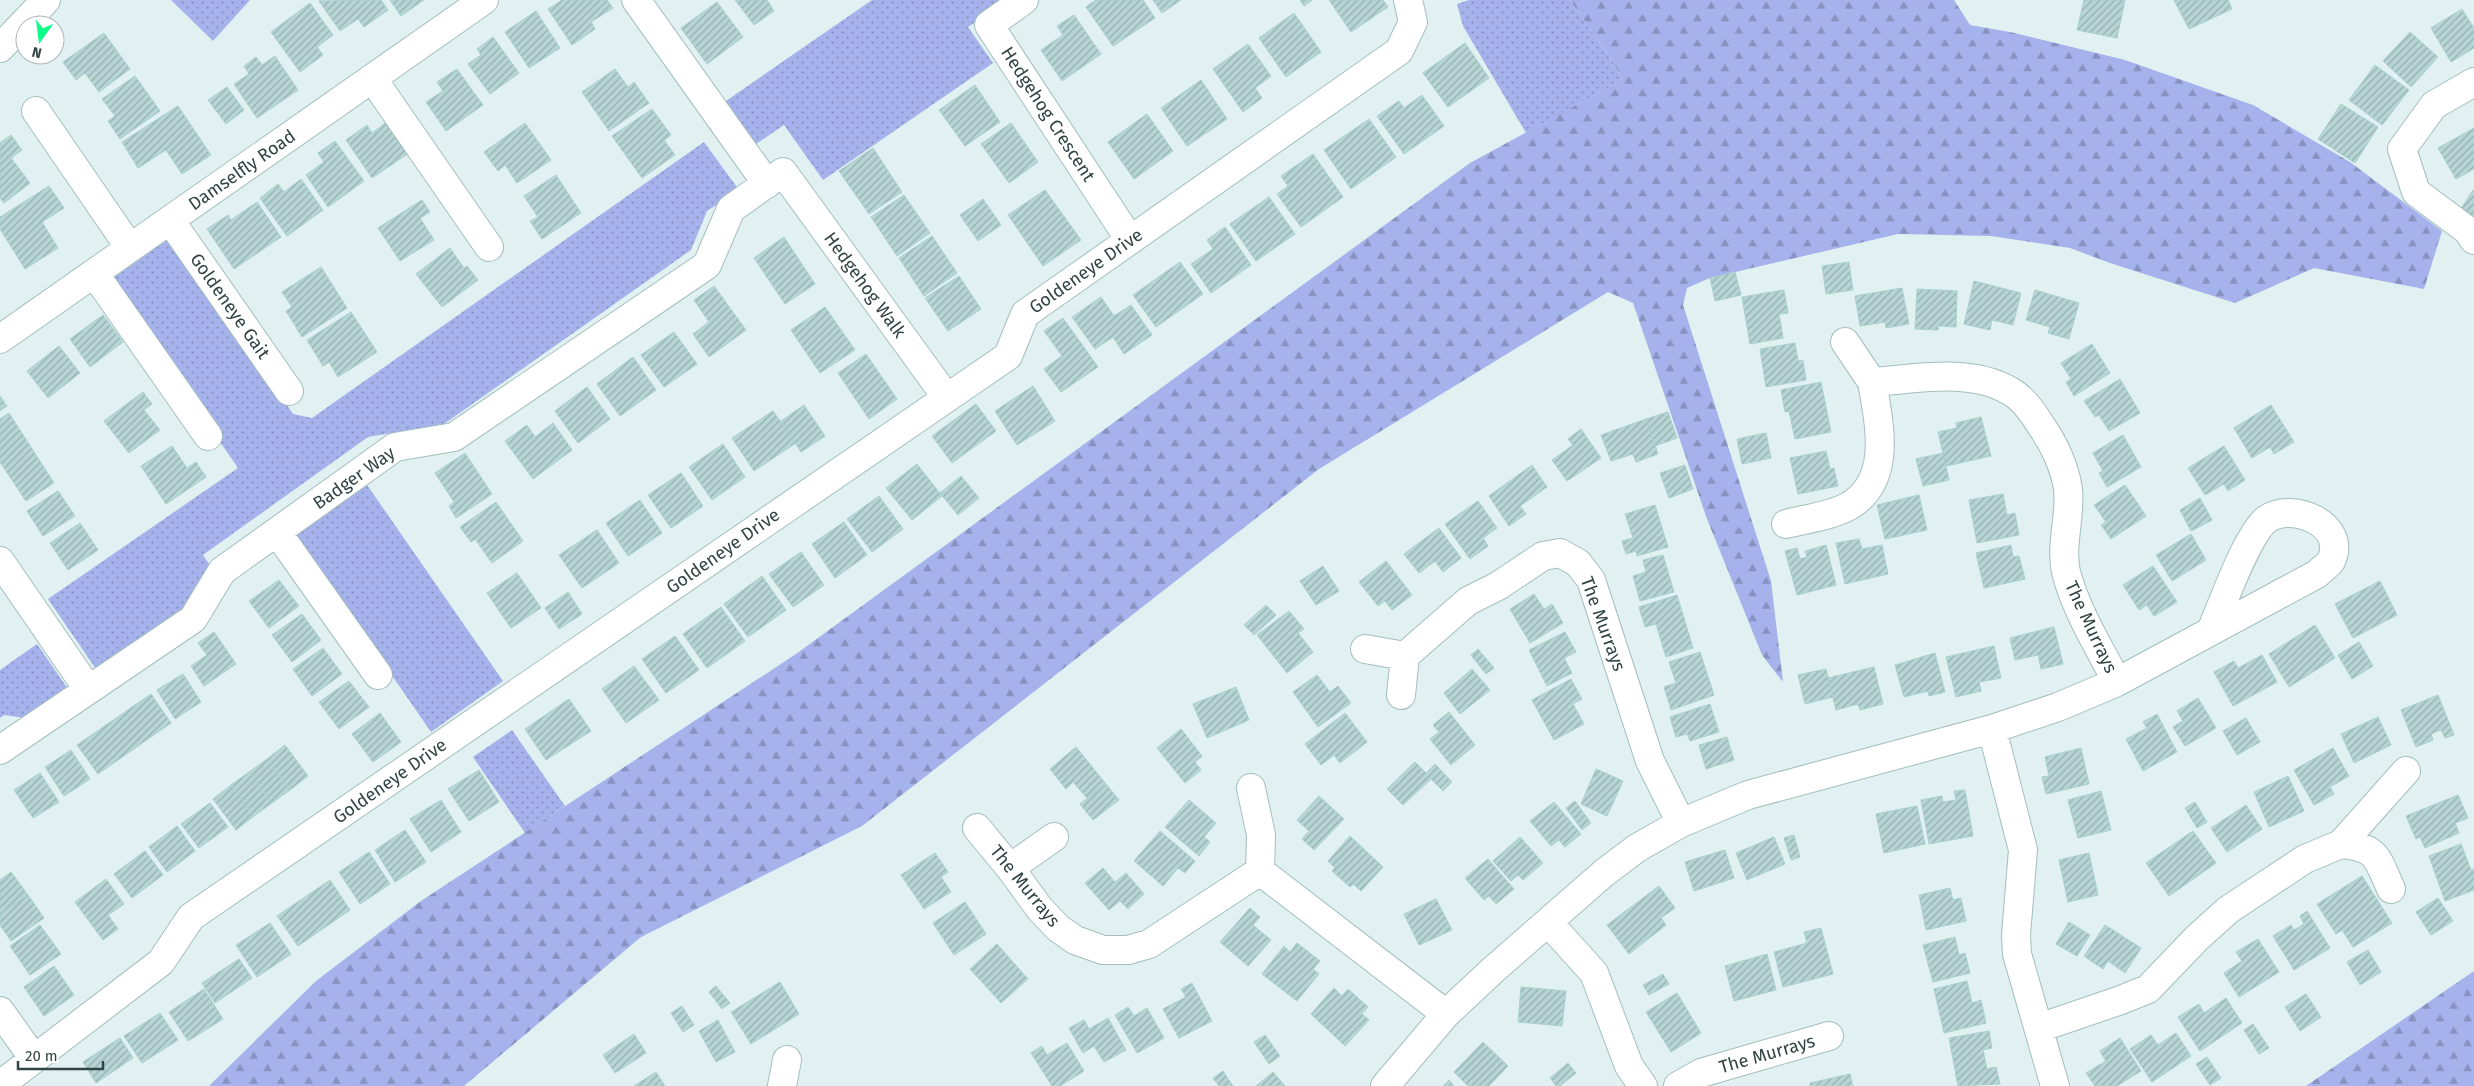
<svg xmlns="http://www.w3.org/2000/svg" width="2474" height="1086" viewBox="0 0 2474 1086" font-family="'Fira Sans',sans-serif">
	<defs>
		<pattern id="grass-dots" width="8" height="8" patternUnits="userSpaceOnUse" patternTransform="scale(1.25)"><rect width="8" height="8" fill="#a5b2eb"/><path d="M2 2h.1M6 6h.1" fill="none" stroke="#8792c0" stroke-width="1.8" stroke-linecap="round"/></pattern>
		<pattern id="forest-firs" width="22" height="20" patternUnits="userSpaceOnUse" patternTransform="scale(1.25)"><rect width="22" height="20" fill="#a5b2eb"/><path d="M5 1l3.5 6h-7zM16 11l3.5 6h-7z" fill="#8792c0"/></pattern>
		<pattern id="building-hatch" width="6" height="6" patternUnits="userSpaceOnUse" patternTransform="scale(1.25)"><rect width="6" height="6" fill="#b6d5d4"/><path d="M-1 1l2-2M0 6l6-6M5 7l2-2" fill="none" stroke="#95aeae"/></pattern>
	</defs>
	<rect width="100%" height="100%" fill="#e1f1f2"/>
	<path fill="url(#grass-dots)" d="M171,0H250L213,41Z
		M872,0H1008L968,27L993,63L823,180L784,125L753,146L723,103Z
		M1469,0H1570L1614,63L1622,80L1526,133L1463,26L1457,4Z
		M704,142L739,190L707,211L691,250L444,424L368,437L203,555L210,565L185,607L96,669L48,599L238,468L109,281L171,237L293,414L312,418Z
		M365,482L503,681L431,732L293,532Z
		M37,644L68,689L25,718L4,715L0,718V670Z
		M512,730L565,806L525,833L473,757Z"/>
	<path fill="url(#forest-firs)" d="M1570,0H1954L1970,25L2010,32L2125,60L2253,105L2350,162L2442,231L2424,289L2314,268L2235,303L2110,263L2070,248L1991,236L1898,234L1710,278L1687,288L1683,305L1771,581L1783,682L1762,655L1707,519L1633,303L1608,292L1319,469L862,826L641,937L464,1086H209L316,981L421,901L796,654L1470,163L1622,80L1614,63Z
		M2474,971V1086H2306Z"/>
	<path fill="url(#building-hatch)" stroke="#a8d0cf" d="M381,0L388,10L364,27L358,19L340,31L319,1Z
		M390,0H424L401,16Z
		M562,0H607L613,8L591,22L595,29L572,45L548,9Z
		M735,0H767L774,11L754,25Z
		M1096,0H1143L1155,18L1113,46L1086,7Z
		M1153,0H1181L1162,13Z
		M1300,0H1312L1304,6Z
		M1329,0H1383L1388,7L1351,32Z
		M2084,0H2125L2117,38L2077,30Z
		M2174,0H2228L2232,9L2189,29Z
		M717,2L743,37L707,64L681,28Z
		M310,3L333,35L317,47L323,55L300,72L271,32Z
		M2462,9L2474,28V48L2451,62L2431,28Z
		M536,11L560,48L529,68L505,32Z
		M1294,13L1321,52L1286,77L1259,38Z
		M1074,15L1101,54L1062,81L1041,50L1063,35L1057,26Z
		M2410,32L2438,57L2411,87L2383,61Z
		M104,33L130,69L99,92L85,73L76,80L63,62Z
		M493,37L519,73L490,94L468,64L481,55L477,49Z
		M1465,43L1489,78L1448,107L1423,73Z
		M1248,44L1271,76L1255,88L1262,98L1243,112L1213,69Z
		M275,56L298,90L257,118L234,84L249,74L244,66L256,57L262,65Z
		M2375,65L2409,90L2382,125L2349,100Z
		M457,69L483,105L446,131L426,102L443,91L437,82Z
		M615,69L628,87L634,82L649,103L609,131L582,92Z
		M135,76L160,111L120,139L108,121L115,116L102,99Z
		M1201,80L1227,119L1187,146L1161,108Z
		M975,85L1000,122L965,146L939,110Z
		M227,87L244,110L226,124L208,100Z
		M1422,95L1444,126L1404,154L1377,116L1399,101L1404,108Z
		M2341,104L2378,127L2355,163L2318,139Z
		M178,106L211,155L182,174L166,150L138,168L122,142Z
		M652,109L671,135L664,140L675,155L642,178L612,136Z
		M1147,114L1173,151L1134,179L1108,142Z
		M1369,119L1396,157L1351,189L1324,150Z
		M387,122L409,153L372,178L346,140L367,125L372,133Z
		M525,123L551,160L517,183L505,165L498,171L484,152Z
		M1011,123L1038,162L1009,183L981,144Z
		M2474,128V169L2456,179L2438,148Z
		M11,135L22,150L11,158L30,183L4,203L0,198V143Z
		M335,141L364,181L328,207L306,175L324,162L318,153Z
		M873,148L902,192L869,214L839,171Z
		M1313,154L1343,197L1301,227L1277,194L1288,186L1281,176Z
		M556,175L581,213L542,239L530,221L538,217L524,196Z
		M301,179L323,210L287,236L260,198L278,184L284,192Z
		M49,186L64,208L42,222L58,248L25,269L0,229V217Z
		M1045,190L1081,240L1043,266L1008,215Z
		M2473,190L2474,191V222L2459,212Z
		M904,195L930,233L897,256L871,217Z
		M1269,197L1295,234L1256,261L1230,224Z
		M983,199L1001,225L978,241L960,215Z
		M422,200L430,212L420,218L434,240L400,261L378,228Z
		M257,202L281,237L234,269L207,229L228,215L231,220Z
		M1225,227L1251,265L1211,293L1191,264L1213,249L1207,240Z
		M932,236L957,273L924,296L899,258Z
		M784,237L815,284L785,304L754,258Z
		M450,248L464,268L467,266L478,280L442,307L416,274Z
		M1180,262L1203,294L1156,327L1133,295Z
		M1849,262L1853,290L1826,294L1822,266Z
		M321,267L347,308L302,337L286,311L292,307L282,292Z
		M1735,272L1741,295L1715,301L1710,278Z
		M959,276L981,309L948,331L925,298Z
		M1974,281L2021,293L2013,325L1992,320L1990,330L1964,324Z
		M714,286L746,330L709,357L693,334L709,322L694,300Z
		M1902,288L1909,324L1886,328L1885,322L1860,326L1855,296Z
		M1917,289L1957,291L1956,327L1938,326V330L1915,329Z
		M1784,290L1788,313L1779,314L1783,338L1750,344L1742,297Z
		M2035,290L2079,303L2069,339L2048,333L2050,327L2026,320Z
		M1101,297L1114,316L1131,305L1152,335L1124,354L1113,337L1095,349L1072,317Z
		M825,307L855,350L820,373L791,330Z
		M351,312L377,352L338,377L329,362L323,366L307,340Z
		M103,315L123,342L90,367L70,339Z
		M1063,318L1098,367L1061,392L1044,369L1062,356L1044,331Z
		M674,332L697,364L664,387L641,355Z
		M1795,343L1798,361L1803,360L1806,380L1766,387L1760,349Z
		M2092,344L2110,373L2074,396L2066,382L2071,379L2061,363Z
		M59,346L80,373L48,398L27,371Z
		M866,354L897,399L869,419L838,373Z
		M633,357L656,390L620,416L597,384Z
		M2120,379L2140,413L2109,431L2099,415L2095,417L2084,401Z
		M1821,382L1831,432L1795,439L1789,411L1785,412L1781,390Z
		M1033,386L1055,421L1017,445L995,411Z
		M587,387L610,419L578,443L555,411Z
		M143,392L152,404L144,410L160,430L129,453L104,421Z
		M0,396L7,406L0,411Z
		M976,404L996,431L952,463L932,436Z
		M804,405L825,436L801,452L781,421Z
		M2271,405L2294,442L2274,454L2270,447L2252,458L2234,428Z
		M773,411L796,443L754,471L732,438Z
		M1668,412L1677,438L1655,446L1646,419Z
		M9,413L54,483L26,501L0,462V419Z
		M1981,417L1991,456L1946,466L1938,432L1957,428L1956,423Z
		M1646,419L1658,454L1636,462L1633,454L1611,461L1601,435Z
		M553,423L572,450L533,479L505,441L527,425L535,437Z
		M1581,429L1601,458L1567,481L1552,460L1573,445L1568,439Z
		M1766,433L1771,458L1742,464L1737,439Z
		M2123,435L2141,467L2107,487L2099,473L2103,471L2093,453Z
		M723,444L745,477L712,500L689,467Z
		M172,446L187,468L196,462L206,477L166,504L141,466Z
		M2224,446L2245,480L2228,491L2224,484L2205,495L2188,468Z
		M1826,451L1830,469L1834,468L1838,486L1798,494L1790,458Z
		M465,453L492,494L456,518L449,506L454,502L435,473Z
		M1943,453L1949,480L1923,486L1916,459Z
		M917,464L942,496L912,520L886,488Z
		M1532,465L1547,487L1520,506L1526,514L1509,526L1489,496Z
		M1685,465L1693,489L1669,498L1660,473Z
		M681,473L703,506L671,528L648,495Z
		M961,476L979,498L958,515L940,493Z
		M2125,485L2146,516L2111,539L2101,525L2106,522L2094,505Z
		M58,491L75,516L43,536L27,511Z
		M2003,494L2007,515L2015,513L2019,535L1977,543L1969,500Z
		M1919,495L1927,530L1885,539L1877,505Z
		M879,496L903,529L872,552L847,519Z
		M2200,498L2212,520L2191,531L2180,510Z
		M640,500L662,533L628,556L606,523Z
		M1478,501L1497,528L1483,538L1488,546L1470,559L1445,524Z
		M496,502L523,541L492,563L475,539L471,542L460,527Z
		M1655,505L1668,547L1637,556L1636,551L1626,554L1622,541L1633,538L1625,514Z
		M844,522L867,555L835,578L812,544Z
		M80,523L98,550L68,570L50,543Z
		M1439,528L1461,558L1443,572L1435,561L1419,573L1404,554Z
		M597,530L619,563L582,588L559,555Z
		M2191,534L2206,560L2172,581L2156,555Z
		M1859,539L1862,549L1882,545L1888,574L1845,584L1836,543Z
		M1826,545L1836,585L1797,595L1785,551L1797,548L1800,559L1807,557L1805,551Z
		M2011,545L2013,557L2019,556L2025,579L1984,588L1976,553Z
		M801,552L824,585L793,607L769,574Z
		M1663,555L1674,592L1640,601L1633,576L1646,572L1643,560Z
		M1386,561L1412,595L1392,610L1385,601L1378,606L1359,582Z
		M1323,566L1339,591L1316,605L1300,581Z
		M2153,566L2177,602L2154,616L2147,605L2139,610L2123,585Z
		M517,573L541,608L511,628L487,593Z
		M762,576L786,610L748,637L724,604Z
		M279,580L299,606L269,628L249,601Z
		M2380,581L2397,615L2353,638L2335,604Z
		M568,592L582,614L559,629L545,608Z
		M1534,594L1544,609L1552,604L1563,623L1530,643L1510,609Z
		M1677,595L1693,648L1666,657L1656,624L1645,627L1639,607Z
		M1266,605L1276,615L1254,635L1244,625Z
		M721,607L745,641L707,668L683,634Z
		M1289,611L1304,629L1298,633L1313,652L1287,673L1257,635Z
		M302,614L321,640L292,662L272,635Z
		M2315,625L2335,658L2289,687L2269,654Z
		M2054,627L2063,664L2041,669L2038,655L2015,660L2010,638Z
		M214,632L236,664L204,686L191,666L207,655L198,643Z
		M1565,632L1576,652L1564,658L1572,673L1547,686L1529,650Z
		M675,636L699,670L666,693L642,659Z
		M2359,642L2373,666L2352,679L2338,655Z
		M1994,646L2001,678L1979,682L1981,691L1956,697L1946,657Z
		M323,648L342,674L312,696L293,669Z
		M1478,649L1494,668L1486,674L1471,655Z
		M1700,652L1714,695L1671,710L1664,687L1676,683L1669,662Z
		M1935,653L1945,692L1929,696L1928,691L1904,697L1895,665Z
		M2262,655L2277,682L2233,706L2214,672L2234,661L2238,668Z
		M634,666L659,700L626,723L602,689Z
		M1874,667L1883,704L1860,710L1858,704L1836,710L1828,678Z
		M1472,669L1490,690L1460,714L1444,693Z
		M1826,669L1833,697L1805,704L1798,675Z
		M183,674L201,702L175,719L157,690Z
		M1317,675L1330,692L1338,686L1351,703L1318,727L1293,692Z
		M1571,679L1582,699L1573,704L1584,724L1554,740L1532,700Z
		M349,681L369,707L339,729L319,702Z
		M1236,687L1249,720L1207,738L1193,704Z
		M151,694L171,723L98,774L77,745Z
		M2438,695L2454,735L2445,738L2441,730L2431,734L2433,740L2416,747L2401,710Z
		M2198,698L2216,728L2185,746L2173,727L2183,721L2177,711Z
		M569,699L591,731L546,760L525,729Z
		M1710,704L1719,732L1690,741L1687,734L1676,737L1670,717Z
		M1449,712L1475,745L1451,765L1430,739L1439,732L1433,725Z
		M380,713L401,742L373,762L352,734Z
		M1345,713L1367,742L1340,763L1334,755L1321,765L1305,744Z
		M2157,714L2177,752L2143,771L2126,739L2147,728L2143,722Z
		M2378,717L2391,745L2354,763L2341,734Z
		M2246,718L2260,742L2237,755L2223,731Z
		M1181,729L1202,756L1195,762L1201,770L1185,783L1157,748Z
		M1727,737L1734,760L1706,769L1699,745Z
		M285,745L308,776L290,790L267,759Z
		M1076,747L1106,784L1087,798L1073,782L1066,789L1050,769Z
		M2081,748L2089,784L2046,794L2042,777L2049,776L2045,757Z
		M2333,748L2349,776L2330,787L2334,794L2314,805L2294,770Z
		M71,750L90,779L64,796L45,767Z
		M267,759L290,790L272,803L249,772Z
		M1415,762L1426,773L1435,764L1452,782L1443,791L1431,779L1403,805L1387,789Z
		M1596,769L1623,781L1607,816L1581,804Z
		M479,770L499,802L469,821L448,789Z
		M249,772L272,803L254,816L231,785Z
		M40,773L59,802L33,818L14,790Z
		M2288,776L2304,811L2269,827L2254,792Z
		M1106,784L1119,800L1093,820L1080,804Z
		M231,785L254,816L236,830L213,799Z
		M1965,790L1973,836L1929,844L1921,800L1942,796L1943,802L1956,800L1954,791Z
		M2101,791L2111,830L2078,838L2068,800Z
		M2458,795L2468,818L2455,823L2459,833L2425,848L2420,837L2416,839L2406,816Z
		M1319,796L1344,819L1314,850L1302,839L1309,831L1297,820Z
		M441,800L461,832L431,852L410,819Z
		M1189,800L1216,823L1204,837L1210,842L1199,856L1165,827Z
		M1575,801L1591,823L1582,830L1566,808Z
		M1554,802L1581,834L1565,847L1559,840L1551,846L1530,821Z
		M2195,802L2207,822L2197,828L2185,808Z
		M210,803L228,827L199,848L181,824Z
		M2246,805L2262,829L2227,852L2211,828Z
		M1917,806L1925,844L1884,853L1876,814Z
		M177,826L195,851L167,872L149,847Z
		M405,830L426,862L395,882L375,850Z
		M1160,831L1195,861L1185,873L1178,868L1163,886L1134,861Z
		M2193,831L2216,863L2169,896L2146,863Z
		M1794,835L1800,857L1791,860L1784,838Z
		M1350,836L1383,867L1361,891L1353,884L1350,887L1332,871L1335,868L1328,861Z
		M1520,837L1543,863L1523,880L1518,875L1511,881L1493,861Z
		M1774,837L1785,864L1747,880L1736,853Z
		M2461,844L2471,870L2474,869V890L2445,901L2429,856Z
		M1725,850L1734,878L1694,891L1685,862Z
		M145,851L163,875L132,898L114,874Z
		M369,852L390,884L360,904L339,872Z
		M935,853L948,872L941,877L951,892L924,909L901,875Z
		M2089,853L2098,895L2068,902L2059,860Z
		M1488,859L1514,889L1496,904L1489,896L1484,900L1465,878Z
		M1103,868L1115,882L1126,873L1144,894L1128,909L1120,901L1109,910L1085,883Z
		M11,872L28,895L0,914V880Z
		M2362,876L2392,923L2353,947L2342,930L2336,934L2317,904Z
		M106,879L124,904L108,915L118,929L103,940L75,902Z
		M330,880L350,910L298,946L277,916Z
		M1659,886L1675,908L1661,918L1666,925L1629,954L1607,925Z
		M1950,888L1953,900L1961,898L1966,921L1926,930L1919,895Z
		M28,895L44,918L11,941L0,925V914Z
		M2438,898L2453,921L2431,935L2416,912Z
		M1436,899L1452,930L1419,945L1404,914Z
		M965,902L986,934L954,955L933,923Z
		M1250,908L1260,917L1253,925L1271,940L1248,966L1220,942Z
		M2307,911L2330,948L2294,970L2273,936L2291,925L2294,930L2304,924L2300,916Z
		M2069,922L2090,935L2077,956L2056,944Z
		M270,923L291,954L257,977L236,945Z
		M40,925L61,954L30,975L10,946Z
		M2105,925L2141,948L2125,973L2108,961L2103,969L2084,956Z
		M1821,928L1833,974L1783,987L1774,952L1807,943L1804,932Z
		M1955,937L1959,955L1965,953L1970,973L1933,982L1923,945Z
		M2258,939L2279,972L2239,997L2224,973L2242,961L2236,952Z
		M1297,943L1320,961L1313,969L1319,974L1297,1001L1262,974L1284,946L1290,952Z
		M997,944L1028,979L1001,1003L970,969Z
		M2368,950L2381,972L2360,985L2347,962Z
		M1767,954L1776,990L1734,1001L1725,966Z
		M239,959L252,978L215,1003L202,983Z
		M54,966L74,995L44,1016L24,987Z
		M1663,974L1669,984L1649,995L1643,985Z
		M1967,981L1972,1003L1981,1000L1986,1023L1944,1033L1934,989Z
		M780,982L799,1014L751,1044L731,1012Z
		M1192,983L1212,1021L1179,1038L1163,1009L1186,997L1181,989Z
		M716,986L730,1003L722,1009L709,992Z
		M1521,987L1566,991L1562,1026L1518,1022Z
		M1334,988L1342,996L1348,989L1368,1007L1362,1014L1369,1020L1345,1046L1311,1014Z
		M204,989L223,1019L188,1041L169,1012Z
		M1677,993L1701,1033L1671,1052L1646,1012Z
		M2306,994L2321,1017L2300,1031L2285,1007Z
		M2226,998L2242,1023L2200,1051L2178,1017L2199,1004L2204,1013Z
		M682,1006L694,1025L683,1032L671,1013Z
		M1128,1007L1134,1016L1147,1008L1164,1038L1137,1053L1115,1015Z
		M160,1013L178,1040L142,1063L124,1036Z
		M1108,1018L1126,1050L1104,1062L1094,1046L1083,1053L1069,1028L1084,1020L1089,1029Z
		M718,1020L735,1052L716,1062L699,1031Z
		M2253,1024L2269,1048L2259,1054L2244,1030Z
		M1989,1031L1992,1048L1983,1050L1987,1069L1996,1067L2000,1084L1958,1086L1949,1038Z
		M2176,1033L2191,1056L2152,1082L2130,1049L2151,1035L2158,1045Z
		M634,1034L646,1053L615,1073L603,1055Z
		M1265,1035L1280,1056L1269,1064L1254,1042Z
		M120,1038L133,1058L96,1083L83,1062Z
		M2120,1038L2141,1071L2117,1086H2095L2086,1073L2106,1061L2100,1051Z
		M1483,1042L1508,1066L1489,1086H1468L1454,1072Z
		M1067,1043L1084,1071L1060,1086H1052L1031,1053L1042,1046L1047,1055Z
		M2207,1057L2221,1078L2210,1085L2196,1064Z
		M1568,1063L1576,1073L1560,1086H1556L1550,1078Z
		M1223,1071L1233,1086H1219L1213,1078Z
		M656,1072L665,1086H634Z
		M1273,1072L1285,1086H1256Z
		M1850,1074L1853,1086H1810V1083Z
		M1449,1080L1454,1086H1443Z"/>
	<g fill="none" stroke-linecap="round" stroke-linejoin="round">
		<defs>
			<path id="minor" d="M636,0L767,184
				M1024,0L989,25L1130,240
				M0,48L46,0
				M372,78L489,247
				M2474,82L2434,105L2402,149L2416,192L2467,230L2474,240
				M36,111L130,248
				M170,220L289,391
				M94,273L208,436
				M0,339L484,0
				M1845,342L1872,382
				M1786,524C1805,519 1831,516 1849,506C1893,480 1879,423 1872,382C1918,379 1976,366 2016,395C2026,402 2035,416 2042,427C2054,444 2065,468 2068,489C2071,517 2060,545 2066,572C2076,611 2099,647 2117,682
				M277,532L378,675
				M0,561L88,689
				M1365,649L1405,656
				M1401,695L1405,656L1468,601L1498,586L1543,556L1560,553L1578,563L1591,580L1650,761L1681,823
				M1992,729L2023,850L2016,935L2017,954L2055,1086
				M0,750L193,619L222,571L395,447L454,437L707,265L731,209L783,172L947,398
				M977,828L1010,868L1040,909L1058,928L1075,940L1103,950H1128L1149,944L1260,871L1261,835L1251,788
				M2341,844C2378,847 2377,858 2391,889
				M1010,868L1054,837
				M1260,871L1446,1014
				M1548,922L1594,973L1629,1066L1643,1086
				M0,1011L34,1059
				M2039,1028L2121,1000L2148,989L2197,938L2228,910L2305,859L2341,844L2406,771
				M0,1085L161,962L191,917L1008,356L1025,314L1399,51L1413,22L1408,0
				M782,1086L787,1060
				M1385,1086L1446,1014L1493,970L1604,873L1637,848L1681,823L1748,795L1992,729L2058,707L2117,682L2317,574C2321,570 2328,565 2331,561C2348,525 2293,501 2267,519C2247,534 2222,606 2211,631
				M1678,1086L1701,1073L1829,1036"/>
		</defs>
		<use href="#minor" stroke="#a3bebd" stroke-width="30"/>
		<use href="#minor" stroke="#fff" stroke-width="28"/>
	</g>
	<g text-anchor="middle" dominant-baseline="central" stroke-width="4" stroke-linejoin="round" paint-order="stroke">
		<g font-size="18" fill="#314443" stroke="#fff">
			<text transform="translate(1048 114) rotate(57)">Hedgehog Crescent</text>
			<text transform="translate(242 170) rotate(-35)">Damselfly Road</text>
			<text transform="translate(1086 271) rotate(-35)">Goldeneye Drive</text>
			<text transform="translate(865 285) rotate(54)">Hedgehog Walk</text>
			<text transform="translate(230 306) rotate(55)">Goldeneye Gait</text>
			<text transform="translate(354 478) rotate(-35)">Badger Way</text>
			<text transform="translate(723 551) rotate(-35)">Goldeneye Drive</text>
			<text transform="translate(1603 624) rotate(70)">The Murrays</text>
			<text transform="translate(2091 627) rotate(65)">The Murrays</text>
			<text transform="translate(390 781) rotate(-35)">Goldeneye Drive</text>
			<text transform="translate(1025 886) rotate(51)">The Murrays</text>
			<text transform="translate(1767 1054) rotate(-16)">The Murrays</text>
		</g>
	</g>
	<g transform="translate(40 40) rotate(194)"><circle r="24" fill="#ffffff" stroke="#adb4b4"/>
	<path d="M0-4L9 19L0 12L-9 19Z" fill="#0bff88"/>
	<text y="-8" font-size="14" font-weight="bold" text-anchor="middle" fill="#314443">N</text>
	</g>
	<path d="M18 1061v8h85v-8" fill="none" stroke="#314443" stroke-width="2.5"/>
	<text x="25" y="1061" font-size="15" fill="#314443" stroke="#ffffff" stroke-width="4" paint-order="stroke">20 m</text>
</svg>
